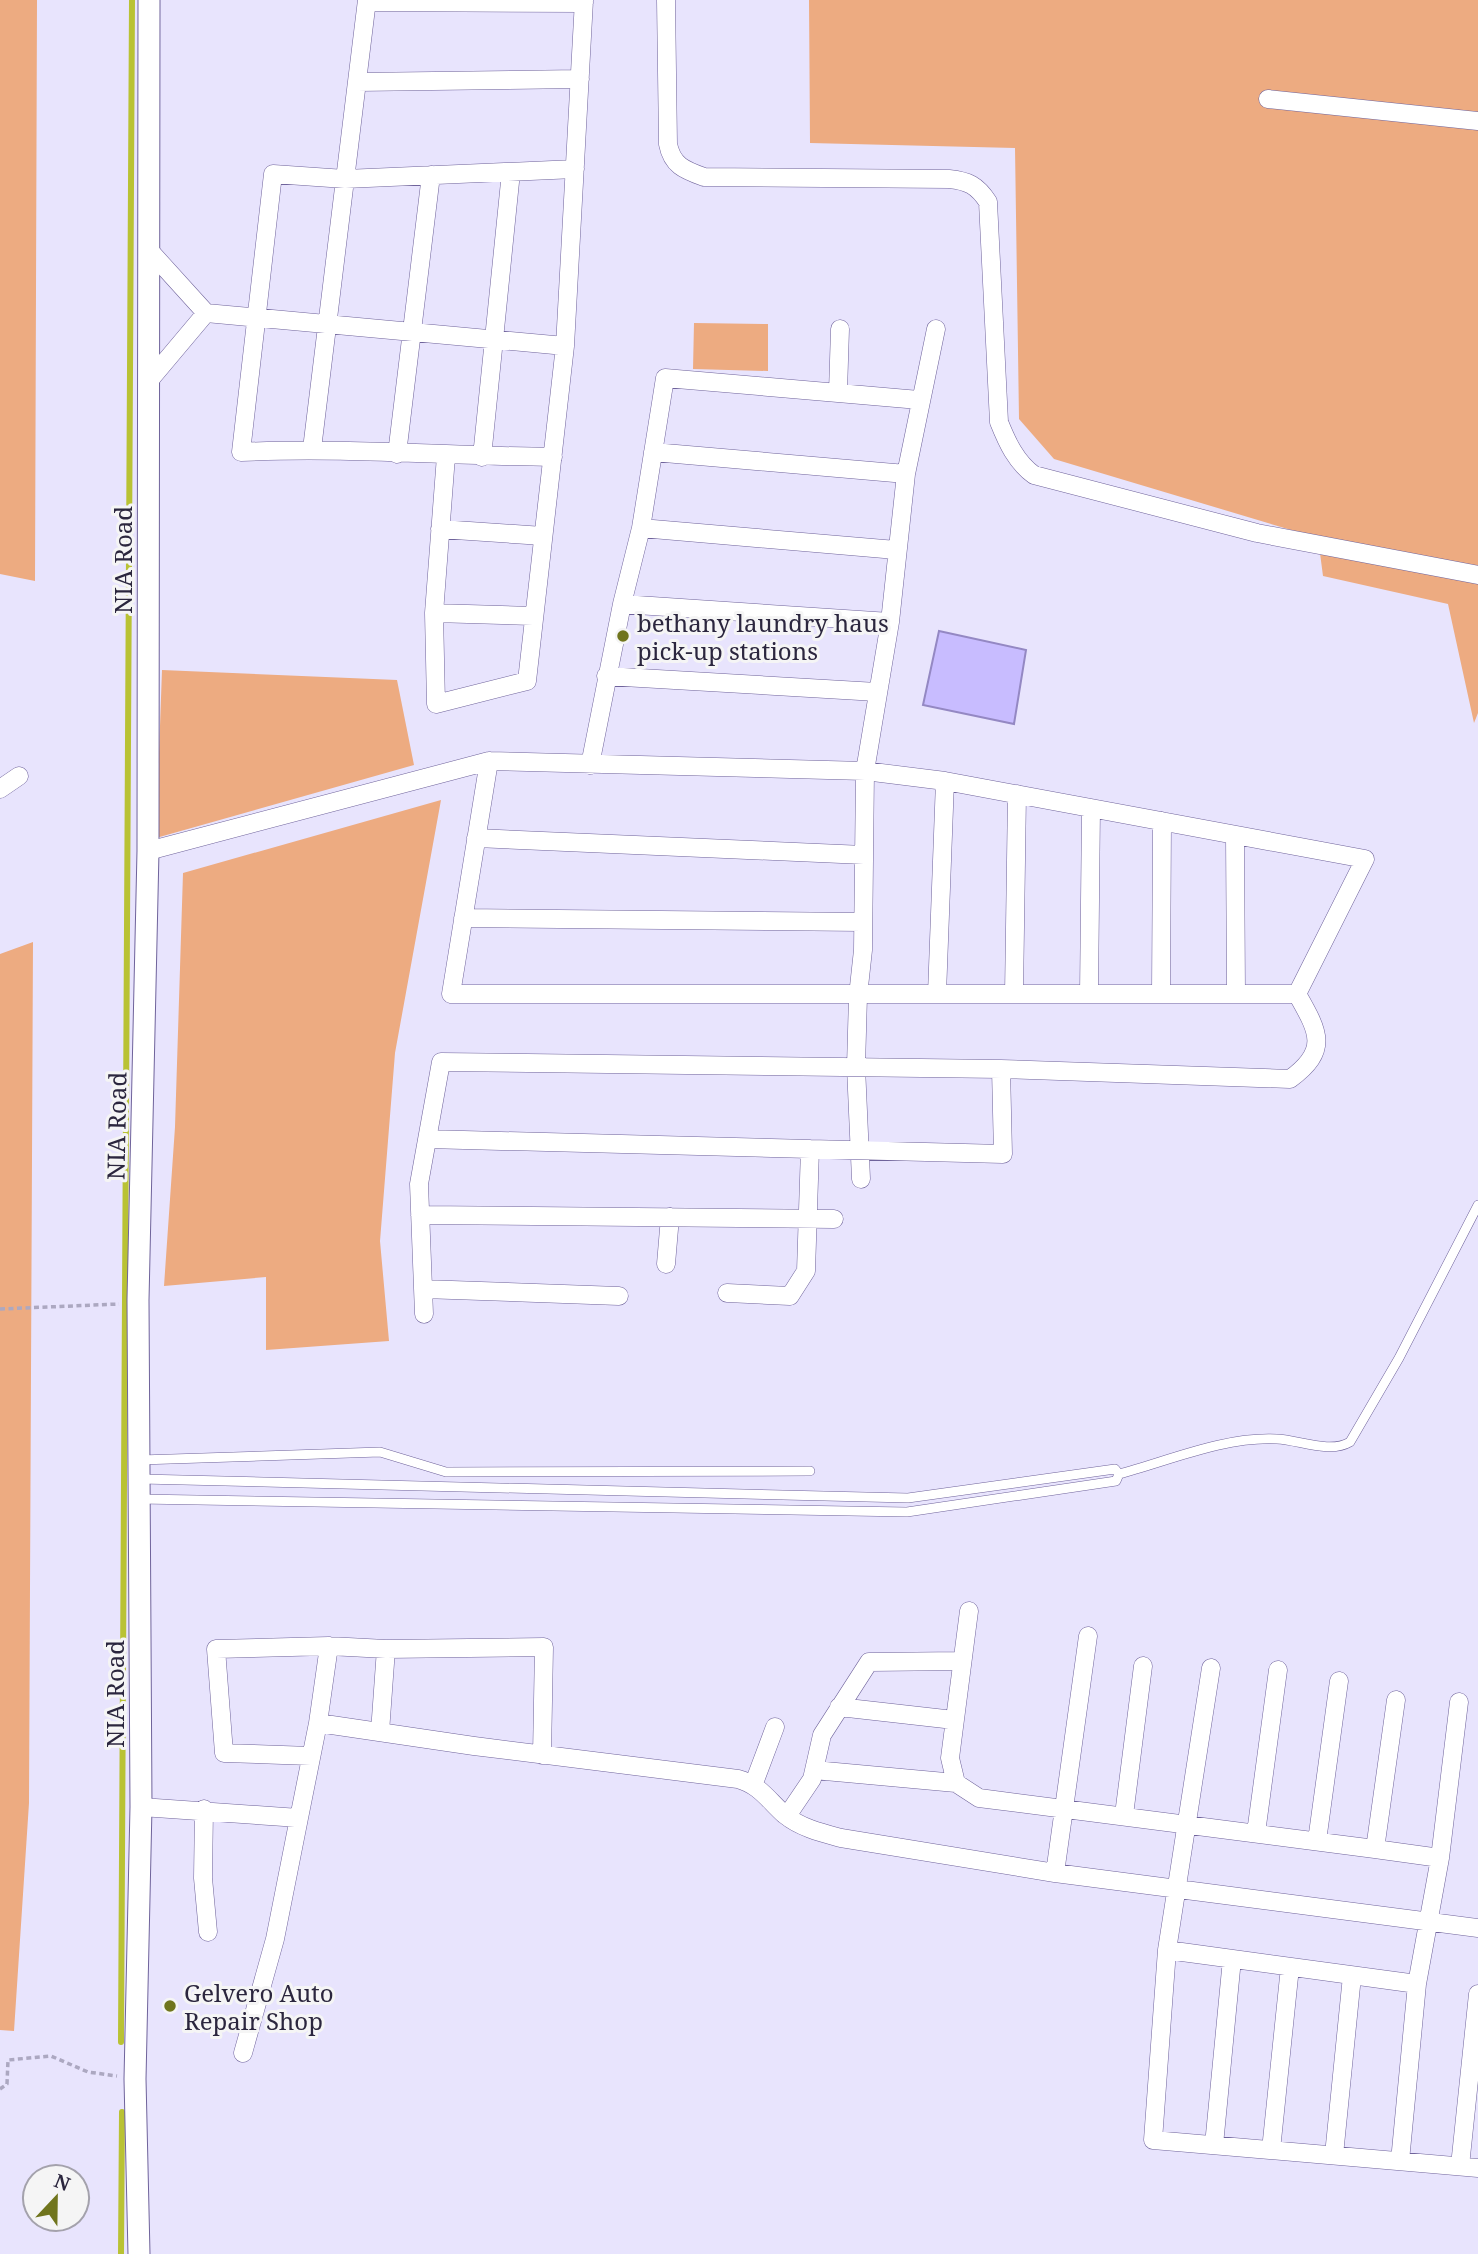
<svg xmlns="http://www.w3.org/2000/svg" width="1478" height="2254" viewBox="0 0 1478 2254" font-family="'Noto Serif',serif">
	<rect width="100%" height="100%" fill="#e8e4fd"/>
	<path fill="#edab81" d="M0,0H37L35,581L0,574Z
		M809,0H1478V713L1474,723L1448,604L1323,576L1318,538L1054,459L1019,419L1015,148L810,143Z
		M694,323L768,324V371L693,369Z
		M162,670L397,680L414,765L156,838Z
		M441,800L395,1053L380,1241L389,1341L266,1350V1277L164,1286L175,1127L183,873Z
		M33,942L29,1803L14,2031L0,2030V954Z"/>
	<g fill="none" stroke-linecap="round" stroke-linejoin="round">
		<path stroke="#b9c234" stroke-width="6" d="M121,2042L132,0
			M121,2254L122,2112"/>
	</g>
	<path fill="#c8bcff" stroke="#9488c3" stroke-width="2" d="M939,631L1026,650L1014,724L923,705Z"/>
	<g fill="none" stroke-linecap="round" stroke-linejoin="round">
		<defs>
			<path id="service" d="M140,1460L380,1452L446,1472L810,1471
				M1119,1474C1168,1461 1225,1436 1277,1439C1299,1440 1330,1454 1350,1442L1399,1358L1478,1205
				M139,1499L907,1512L1116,1481L1119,1474L1115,1469L908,1498L141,1479"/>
			<path id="minor" d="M666,0L668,144C672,165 684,170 704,177L949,179C968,181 977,185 988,202L999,422C1007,442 1016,462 1034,475L1257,533L1478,575
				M367,2L584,3
				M357,82L580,79
				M1268,99L1478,121
				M148,249L206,313L148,382
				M206,313L565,346
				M838,392L840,329
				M312,449L367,0
				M653,452L906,474
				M397,454L431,175
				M446,456L434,613L436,704L527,681L565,346L584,0
				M482,457L511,172
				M553,457C449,456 345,447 241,452L273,174L345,179L575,169
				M641,528L896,550
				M440,529L543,536
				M622,604L890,622
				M434,613L533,616
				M606,676L877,692
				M489,761L451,994H1297
				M590,765L622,604L641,528L665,378L919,400
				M0,789L19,776
				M1235,835L1236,994
				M476,838L864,855
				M148,851L489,761L865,771L945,781L1365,859L1297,994
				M463,918L862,922
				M937,994L945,781
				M1014,994L1017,794
				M1089,994L1091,808
				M1161,994L1162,821
				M427,1139L1003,1154L1001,1069
				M861,1179L856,1067L858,996L863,950L865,771L890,622L906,474L936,329
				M420,1215L834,1219
				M666,1264L670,1217
				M423,1289L619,1296
				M727,1293L790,1296L806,1271L810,1149
				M424,1314L419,1184L441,1062L1001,1069L1290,1079C1330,1050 1318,1031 1297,994
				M969,1611L950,1758L956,1783L979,1798L1375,1849L1396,1700
				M1211,1668L1167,1950L1153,2140L1478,2168
				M839,1707L954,1720
				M318,1723L329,1646
				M380,1732L386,1649L544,1647L542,1755
				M311,1756L224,1753L216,1649L329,1646L386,1649
				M814,1770L956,1783
				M754,1783L775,1727
				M141,1807L299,1818L318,1723L474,1746L738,1779C760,1785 769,1801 785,1815C801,1828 822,1833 841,1838L1055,1873L1478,1928
				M204,1809L203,1878L208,1932
				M1124,1815L1143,1666
				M787,1816L812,1779L822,1735L869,1662L962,1661
				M1256,1833L1278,1670
				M1317,1841L1339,1681
				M1375,1849L1440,1858
				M1055,1873L1088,1636
				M1167,1950L1417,1984L1400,2161
				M1417,1984L1440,1858L1459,1702
				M243,2053L275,1939L299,1818
				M1214,2145L1232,1959
				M1271,2150L1290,1967
				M1334,2155L1352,1976
				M1460,2166L1478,1994"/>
			<path id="tertiary" d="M139,2254L135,2079L141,1807L138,1300L148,851L149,0"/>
		</defs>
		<use href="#service" stroke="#6f639b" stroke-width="10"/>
		<use href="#minor" stroke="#6f639b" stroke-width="19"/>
		<use href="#tertiary" stroke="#6f639b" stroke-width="23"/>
		<path stroke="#aca8c1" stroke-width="3.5" stroke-dasharray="5 3.5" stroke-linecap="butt" d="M0,1309L119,1304
			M0,2089L7,2084L8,2060L51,2056L88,2072L117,2076"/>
		<use href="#service" stroke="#fff" stroke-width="9"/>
		<use href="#minor" stroke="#fff" stroke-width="18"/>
		<use href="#tertiary" stroke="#fff" stroke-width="21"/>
	</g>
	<g fill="#70751d" stroke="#f5f5f5" stroke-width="2.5">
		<circle cx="623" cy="636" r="7"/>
		<circle cx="170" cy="2006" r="7"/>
	</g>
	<g text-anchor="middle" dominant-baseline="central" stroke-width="6" stroke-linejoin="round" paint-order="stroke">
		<g font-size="24" fill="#2b263e" stroke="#f5f5f5">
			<text transform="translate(122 560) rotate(-90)">NIA Road</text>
			<text transform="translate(116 1126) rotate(-89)">NIA Road</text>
			<text transform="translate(114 1694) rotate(-90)">NIA Road</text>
		</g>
		<g font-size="24" fill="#2b263e" stroke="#f5f5f5" text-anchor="start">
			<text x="637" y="622">bethany laundry haus<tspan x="637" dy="28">pick-up stations</tspan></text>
			<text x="184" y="1992">Gelvero Auto<tspan x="184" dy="28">Repair Shop</tspan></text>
		</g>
	</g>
	<g transform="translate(56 2198) rotate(22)"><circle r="33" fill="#f5f5f5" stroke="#a4a2ac" stroke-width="2"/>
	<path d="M0-5L12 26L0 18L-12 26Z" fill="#70751d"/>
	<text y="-10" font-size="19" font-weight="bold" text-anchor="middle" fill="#2b263e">N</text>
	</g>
</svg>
